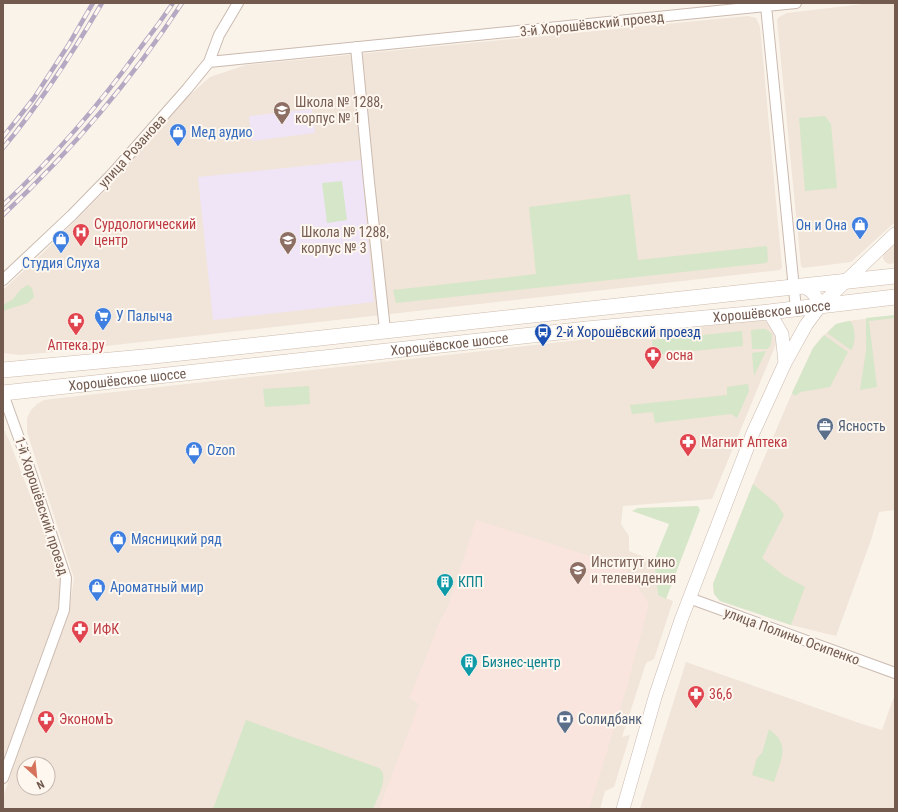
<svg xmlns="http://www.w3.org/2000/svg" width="898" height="812" viewBox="0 0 898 812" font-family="'Roboto Condensed',sans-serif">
	<rect width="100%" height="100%" fill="#faf3e9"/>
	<path fill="#f1e4d8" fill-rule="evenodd" d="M872,3H895V222L851,262L803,268L801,266L777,20L779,17L787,13Z
		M748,16L756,18L760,27L782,267L780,270L53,352L20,355L3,353V290L46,250L109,187L182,102L210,77L246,65Z
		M895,242V263L889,264L885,262L883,258L884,253Z
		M895,315V510L879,512L871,540L836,636L791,625L720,601L714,594L713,584L753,484L792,393L813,348L820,339L836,324L848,321Z
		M760,320L768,322L778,337L776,344L712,499L623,506L621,524L629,536V551L654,561L658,595L673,601L654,659L646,663L622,737L630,735L614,787L605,791L600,809H3V797L69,612L74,578L27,432V418L31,410L37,404L44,400L52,399ZM24,764H48V788H24Z
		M3,428L9,440L62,578L58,609L3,760Z
		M686,662L862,724L882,730L895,694V809H640Z"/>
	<path fill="#f9e5de" d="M476,520L593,557H618L649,604L626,690L589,809H379L419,704L409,698L428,652L440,620L447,609Z"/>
	<path fill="#efe5f7" d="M312,109L315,133L252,141L249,116Z
		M361,160L374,302L213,320L198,177Z"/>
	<path fill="#d6e6c9" d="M825,116L831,124L837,188L805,191L799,118Z
		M342,181L347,220L327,223L322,183Z
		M630,194L638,260L767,246L768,261L766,263L396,303L393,290L536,274L529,207Z
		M28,285L32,288L34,297L28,303L3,311V305L13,299L21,289Z
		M895,315V318L869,321L877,387L860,390L866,351V318Z
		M848,321H850C856,327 856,344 851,350L827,333L836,324Z
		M760,329H766L772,334L771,344L768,349H752L751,330Z
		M742,331L743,346L654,355L652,340Z
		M824,335L848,352L830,387L801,392L795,396L792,393L813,348Z
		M766,351L754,376L752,353Z
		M748,384L749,391L737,418L731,414L655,423L653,412L632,414L630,405L727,395V387Z
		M309,386L310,404L265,407L263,389Z
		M753,484L777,504L784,515L762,558L783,575L805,587L791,625L720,601L714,594L713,584Z
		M698,506L700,510L666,599L658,595L654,561L669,524L632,511L638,508Z
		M246,720L379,768C390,776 377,798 373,809H213Z
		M769,729C773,733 778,736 780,741C787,752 777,770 774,782L752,775L757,758L762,753Z"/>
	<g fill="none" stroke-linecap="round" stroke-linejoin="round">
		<defs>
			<path id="minor" d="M766,6L796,3
				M356,47L369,182L385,330
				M209,62L766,6L796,309
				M3,280L72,215L112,174L187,89L209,62L219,35L238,3
				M3,394L24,452L66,578L64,610L3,778
				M689,598L895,673"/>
			<path id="tertiary" d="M801,286C812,290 816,295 820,306
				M769,312L782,334L785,363
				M623,809L656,694L681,620L753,433L785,363L806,325L820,306L895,234"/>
			<g id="secondary">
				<path d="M3,370L154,356L895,276"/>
				<path id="s1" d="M3,393L587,329L769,312L895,297"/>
			</g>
		</defs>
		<use href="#minor" stroke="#cbbab0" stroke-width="12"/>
		<use href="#tertiary" stroke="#cbbab0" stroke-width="14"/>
		<use href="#secondary" stroke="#cdbbae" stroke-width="16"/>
		<use href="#minor" stroke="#fff" stroke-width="10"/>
		<use href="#tertiary" stroke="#fff" stroke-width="13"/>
		<use href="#secondary" stroke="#fff" stroke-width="15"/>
		<defs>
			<path id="rail" d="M3,137L34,98L69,44L93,3
				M3,148C41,103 72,54 102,3
				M3,205C54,157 100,104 141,47C152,33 163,18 173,3
				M3,215C71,151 131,81 182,3"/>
		</defs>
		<use href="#rail" stroke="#b5a8c3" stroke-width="4.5"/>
		<use href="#rail" stroke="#fdf7ef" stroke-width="3" stroke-dasharray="9" stroke-linecap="butt"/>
	</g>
	<defs>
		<symbol id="school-pin" viewBox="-11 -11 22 30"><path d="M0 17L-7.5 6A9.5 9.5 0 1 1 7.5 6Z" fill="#8d6e63" stroke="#fdf7ef"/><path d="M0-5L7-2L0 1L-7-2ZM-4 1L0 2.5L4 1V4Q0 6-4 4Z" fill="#fff"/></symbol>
		<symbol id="shop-pin" viewBox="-11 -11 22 30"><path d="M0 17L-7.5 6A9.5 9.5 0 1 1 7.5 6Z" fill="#3f7fe0" stroke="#fdf7ef"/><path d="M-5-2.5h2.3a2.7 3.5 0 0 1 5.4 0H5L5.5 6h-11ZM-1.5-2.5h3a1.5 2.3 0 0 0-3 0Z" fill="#fff"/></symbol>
		<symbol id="hospital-pin" viewBox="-11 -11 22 30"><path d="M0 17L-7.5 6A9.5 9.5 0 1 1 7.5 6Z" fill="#e0444e" stroke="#fdf7ef"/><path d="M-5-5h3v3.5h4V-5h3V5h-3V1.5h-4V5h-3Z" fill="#fff"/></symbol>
		<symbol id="supermarket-pin" viewBox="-11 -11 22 30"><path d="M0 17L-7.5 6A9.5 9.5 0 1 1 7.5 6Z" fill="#3f7fe0" stroke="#fdf7ef"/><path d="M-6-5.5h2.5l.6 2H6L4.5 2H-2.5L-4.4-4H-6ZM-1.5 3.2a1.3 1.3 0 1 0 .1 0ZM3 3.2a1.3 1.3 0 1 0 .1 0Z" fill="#fff"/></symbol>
		<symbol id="pharmacy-pin" viewBox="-11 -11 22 30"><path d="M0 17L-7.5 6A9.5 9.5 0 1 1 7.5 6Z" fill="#e0444e" stroke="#fdf7ef"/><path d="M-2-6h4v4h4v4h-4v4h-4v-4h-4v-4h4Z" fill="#fff"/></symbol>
		<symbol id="bus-pin" viewBox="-11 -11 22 30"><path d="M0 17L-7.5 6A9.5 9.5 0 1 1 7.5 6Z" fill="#1a4fb4" stroke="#fdf7ef"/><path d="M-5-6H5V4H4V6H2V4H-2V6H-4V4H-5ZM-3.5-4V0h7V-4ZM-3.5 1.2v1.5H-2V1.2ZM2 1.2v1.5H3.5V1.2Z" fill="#fff"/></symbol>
		<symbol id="office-pin" viewBox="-11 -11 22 30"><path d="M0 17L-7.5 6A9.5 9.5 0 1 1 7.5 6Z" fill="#5c6f8a" stroke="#fdf7ef"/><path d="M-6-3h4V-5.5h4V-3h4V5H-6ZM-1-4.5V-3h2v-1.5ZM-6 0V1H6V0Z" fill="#fff"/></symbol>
		<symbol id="university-pin" viewBox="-11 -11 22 30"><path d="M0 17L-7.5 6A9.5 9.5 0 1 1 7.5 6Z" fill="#8d6e63" stroke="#fdf7ef"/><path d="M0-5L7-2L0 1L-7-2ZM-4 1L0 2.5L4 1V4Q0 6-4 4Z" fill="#fff"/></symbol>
		<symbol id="building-pin" viewBox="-11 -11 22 30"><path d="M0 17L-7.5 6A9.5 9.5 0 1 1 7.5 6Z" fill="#0f9aa8" stroke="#fdf7ef"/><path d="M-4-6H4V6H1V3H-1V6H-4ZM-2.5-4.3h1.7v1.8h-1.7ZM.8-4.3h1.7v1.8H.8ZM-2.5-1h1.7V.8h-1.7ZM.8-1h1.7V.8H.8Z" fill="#fff"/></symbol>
		<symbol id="bank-pin" viewBox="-11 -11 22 30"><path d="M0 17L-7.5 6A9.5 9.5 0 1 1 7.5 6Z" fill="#5c6f8a" stroke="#fdf7ef"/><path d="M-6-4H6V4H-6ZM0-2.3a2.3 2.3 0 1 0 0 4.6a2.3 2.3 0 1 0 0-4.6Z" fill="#fff"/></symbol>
	</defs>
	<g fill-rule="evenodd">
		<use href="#school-pin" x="272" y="100" width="20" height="27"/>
		<use href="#shop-pin" x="168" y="122" width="20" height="27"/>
		<use href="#shop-pin" x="850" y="215" width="20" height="27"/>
		<use href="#hospital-pin" x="71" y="222" width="20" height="27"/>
		<use href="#shop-pin" x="51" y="229" width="20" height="27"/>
		<use href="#school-pin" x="278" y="230" width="20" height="27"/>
		<use href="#supermarket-pin" x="93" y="306" width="20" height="27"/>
		<use href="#pharmacy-pin" x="66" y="311" width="20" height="27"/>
		<use href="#bus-pin" x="533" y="322" width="20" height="27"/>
		<use href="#pharmacy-pin" x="643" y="345" width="20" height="27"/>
		<use href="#office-pin" x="815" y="416" width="20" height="27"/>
		<use href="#pharmacy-pin" x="678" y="432" width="20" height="27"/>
		<use href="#shop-pin" x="184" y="440" width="20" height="27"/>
		<use href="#shop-pin" x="108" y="529" width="20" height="27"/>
		<use href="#university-pin" x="568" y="560" width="20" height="27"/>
		<use href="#building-pin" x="435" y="572" width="20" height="27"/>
		<use href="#shop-pin" x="87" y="577" width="20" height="27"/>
		<use href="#pharmacy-pin" x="70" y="619" width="20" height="27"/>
		<use href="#building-pin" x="459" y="652" width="20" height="27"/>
		<use href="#pharmacy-pin" x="686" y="684" width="20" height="27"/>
		<use href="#pharmacy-pin" x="36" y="709" width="20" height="27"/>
		<use href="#bank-pin" x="555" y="709" width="20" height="27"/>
	</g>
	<g text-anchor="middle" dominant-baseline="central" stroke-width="4" stroke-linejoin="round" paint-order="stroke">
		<g font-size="14" fill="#725a4f" stroke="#fdf7ef">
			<text transform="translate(592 24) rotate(-6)">3-й Хорошёвский проезд</text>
			<text transform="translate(132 151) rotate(-48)">улица Розанова</text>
			<text stroke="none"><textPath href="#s1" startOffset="773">Хорошёвское шоссе</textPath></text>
			<text stroke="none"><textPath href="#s1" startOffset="449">Хорошёвское шоссе</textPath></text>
			<text stroke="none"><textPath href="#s1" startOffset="125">Хорошёвское шоссе</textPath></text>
			<text transform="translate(42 506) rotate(72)">1-й Хорошёвский проезд</text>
			<text transform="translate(792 636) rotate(20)">улица Полины Осипенко</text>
		</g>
		<g font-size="14" fill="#785e54" stroke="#fdf7ef" text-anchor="start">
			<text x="295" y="102">Школа № 1288,<tspan x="295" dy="16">корпус № 1</tspan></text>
			<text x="301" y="232">Школа № 1288,<tspan x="301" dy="16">корпус № 3</tspan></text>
			<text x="591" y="562">Институт кино<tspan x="591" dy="16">и телевидения</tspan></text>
		</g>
		<g font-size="14" fill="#366cbe" stroke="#fdf7ef" text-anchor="start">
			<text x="191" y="132">Мед аудио</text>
			<text x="847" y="225" text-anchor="end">Он и Она</text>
			<text x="61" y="263" text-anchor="middle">Студия Слуха</text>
			<text x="116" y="316">У Палыча</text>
			<text x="207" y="450">Ozon</text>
			<text x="131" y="539">Мясницкий ряд</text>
			<text x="110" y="587">Ароматный мир</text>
		</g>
		<g font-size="14" fill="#be3a42" stroke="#fdf7ef" text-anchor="start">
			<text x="94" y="224">Сурдологический<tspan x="94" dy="16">центр</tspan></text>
			<text x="76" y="345" text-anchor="middle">Аптека.ру</text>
			<text x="666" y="355">осна</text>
			<text x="701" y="442">Магнит Аптека</text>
			<text x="93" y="629">ИФК</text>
			<text x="709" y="694">36,6</text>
			<text x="59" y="719">ЭкономЪ</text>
		</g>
		<g font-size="14" fill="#164399" stroke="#fdf7ef" text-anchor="start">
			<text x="556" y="332">2-й Хорошёвский проезд</text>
		</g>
		<g font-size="14" fill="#4e5e75" stroke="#fdf7ef" text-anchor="start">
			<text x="838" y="426">Ясность</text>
			<text x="578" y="719">Солидбанк</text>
		</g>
		<g font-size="14" fill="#0d838f" stroke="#fdf7ef" text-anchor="start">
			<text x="458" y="582">КПП</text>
			<text x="482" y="662">Бизнес-центр</text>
		</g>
	</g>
	<rect width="898" height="812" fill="none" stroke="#725a4f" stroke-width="8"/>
	<g transform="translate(36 776) rotate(153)"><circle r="19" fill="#fdf7ef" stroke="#c5b8af"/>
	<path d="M0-3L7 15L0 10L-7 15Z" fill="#d6725c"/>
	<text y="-6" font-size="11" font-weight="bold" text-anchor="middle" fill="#725a4f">N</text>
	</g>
</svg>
